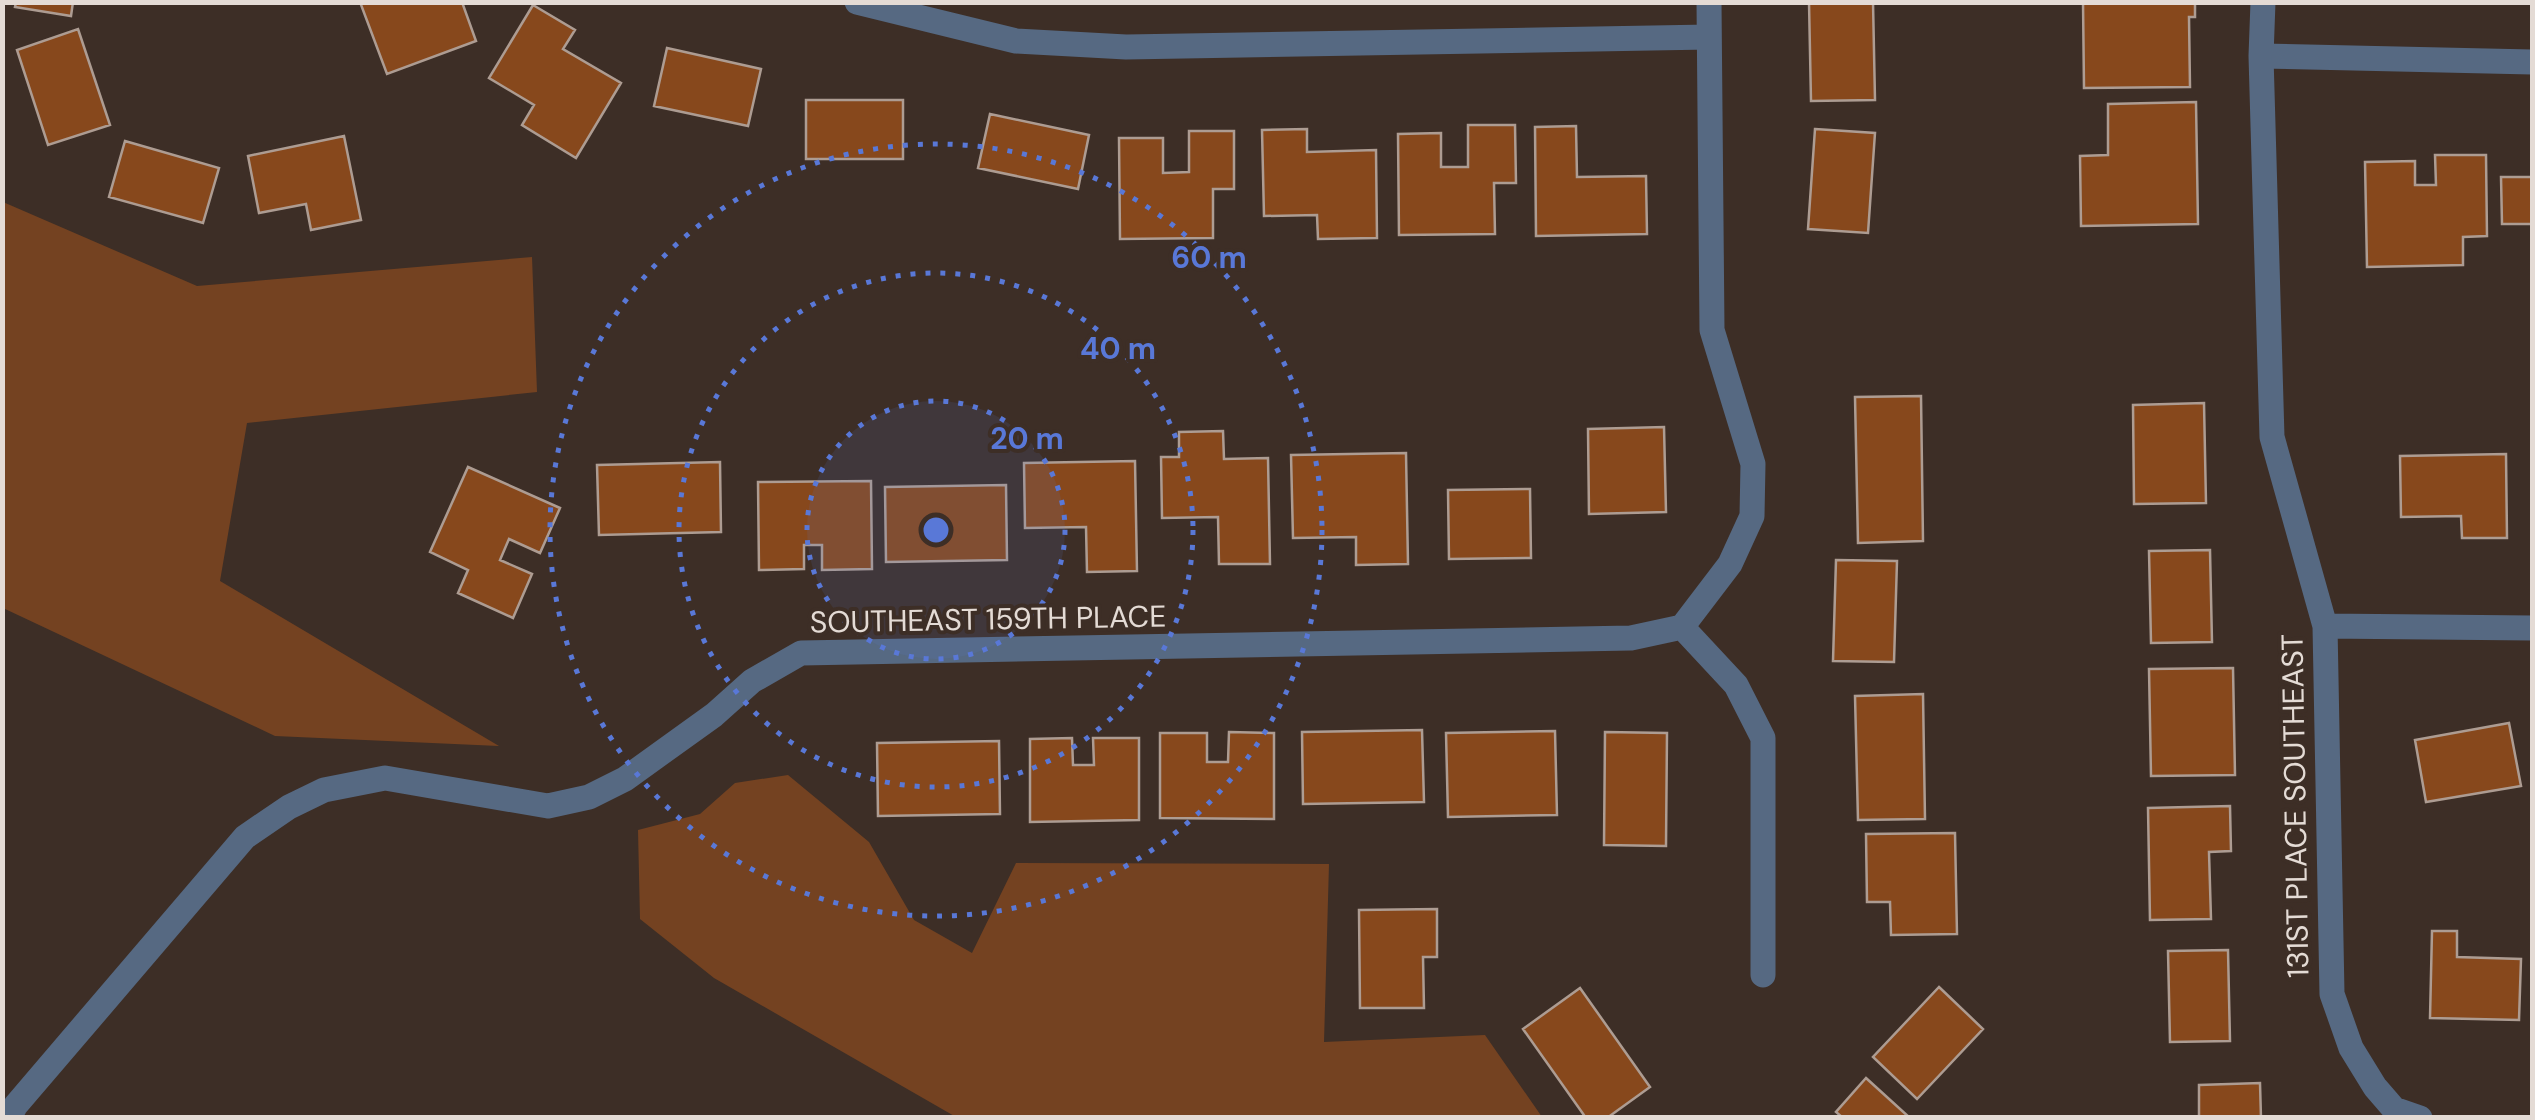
<svg xmlns="http://www.w3.org/2000/svg" width="2535" height="1120" viewBox="0 0 2535 1120" font-family="'DM Sans',sans-serif">
	<rect width="100%" height="100%" fill="#3d2e26"/>
	<path fill="#744221" d="M3,202L197,286L532,257L537,392L247,423L220,581L499,746L275,736L3,608Z
		M788,775L869,842L914,920L972,953L1016,863L1329,864L1324,1042L1485,1035L1542,1117H956L714,978L640,919L638,830L700,814L735,783Z"/>
	<path fill="#87481c" stroke="#ad9c92" stroke-width="2.5" d="M16,2H73L71,16L15,7Z
		M360,2H462L476,41L387,74Z
		M1809,2H1873L1875,100L1811,101Z
		M2083,2H2195V17H2189L2190,87L2084,88Z
		M533,5L575,30L563,49L621,83L576,158L522,125L534,105L489,78Z
		M78,29L110,125L48,145L17,50Z
		M667,48L761,69L748,126L654,106Z
		M806,100H903V159H806Z
		M2196,102L2198,224L2081,226L2080,156L2108,155V104Z
		M990,114L1089,135L1078,189L978,168Z
		M1468,125H1515L1516,183H1494L1495,234L1399,235L1398,134L1441,133V167H1468Z
		M1576,126L1577,177L1646,176L1647,234L1536,236L1535,127Z
		M1307,129V152L1376,150L1377,238L1318,239L1317,215L1264,216L1262,130Z
		M1815,129L1875,133L1868,233L1808,229Z
		M1189,131H1234V189H1213V238L1120,239L1119,138H1163V173L1189,172Z
		M344,136L361,220L311,230L306,204L259,213L248,156Z
		M125,141L219,168L203,223L109,197Z
		M2435,155H2486L2487,236L2463,237V265L2367,267L2365,162L2415,161V185H2436Z
		M2501,177H2532V224H2502Z
		M1921,396L1923,541L1858,543L1855,397Z
		M2204,403L2206,503L2134,504L2133,405Z
		M1664,427L1666,512L1589,514L1588,429Z
		M1223,431L1224,459L1268,458L1270,564H1219L1218,517L1162,518L1161,457H1179V432Z
		M1406,453L1408,564L1356,565V537L1293,538L1291,455Z
		M2506,454L2507,538H2462L2461,516L2401,517L2400,456Z
		M1135,461L1137,571L1087,572L1086,527L1025,528L1024,463Z
		M720,462L721,532L599,535L597,465Z
		M468,467L560,508L540,553L509,539L500,560L532,574L513,618L458,593L468,570L430,552Z
		M871,481L872,569L822,570V545H804V569L759,570L758,482Z
		M1006,485L1007,560L886,562L885,487Z
		M1530,489L1531,558L1449,559L1448,490Z
		M2210,550L2212,642L2151,643L2149,551Z
		M1836,560L1897,561L1894,662L1833,661Z
		M2233,668L2235,775L2151,776L2149,669Z
		M1923,694L1925,819L1858,820L1855,696Z
		M2509,723L2521,786L2426,802L2415,740Z
		M1422,730L1424,802L1303,804L1302,732Z
		M1555,731L1557,815L1448,817L1446,733Z
		M1229,732L1274,733V819L1160,818V733H1207V762H1228Z
		M1605,732L1667,733L1666,846L1604,845Z
		M1072,738L1073,765H1094L1093,738H1139V820L1030,822V739Z
		M999,741L1000,814L878,816L877,743Z
		M2230,806L2231,851L2209,852L2211,919L2150,920L2148,808Z
		M1955,833L1957,934L1891,935L1890,902H1867L1866,834Z
		M1437,909V957H1423L1424,1008H1360L1359,910Z
		M2432,931H2457V957L2521,959L2519,1020L2430,1018Z
		M2228,950L2230,1041L2170,1042L2168,951Z
		M1939,987L1983,1029L1917,1099L1873,1057Z
		M1580,988L1650,1087L1607,1118H1586L1523,1029Z
		M1866,1078L1910,1118H1843L1836,1112Z
		M2260,1083L2261,1118H2199V1085Z"/>
	<g fill="none" stroke-linecap="round" stroke-linejoin="round">
		<path stroke="#566982" stroke-width="25" d="M857,2L1016,41L1126,47L1709,37
			M1709,2L1712,330L1753,464L1752,516L1730,564L1682,627L1736,685L1763,738V975
			M2263,2L2261,56L2272,437L2325,626L2332,994L2351,1048L2375,1087L2394,1109
			M2261,56L2532,62
			M2325,626L2532,628
			M2394,1109L2420,1118
			M8,1118L16,1105L245,837L289,807L324,790L385,778L548,806L589,797L625,779L714,715L752,681L801,653L1631,638L1682,627"/>
	</g>
	<circle cx="936" cy="530" r="129" fill="#5978d7" fill-opacity=".12"/>
	<g fill="none" stroke="#5978d7" stroke-width="5" stroke-dasharray="5 10">
		<circle cx="936" cy="530" r="129"/>
		<circle cx="936" cy="530" r="257"/>
		<circle cx="936" cy="530" r="386"/>
	</g>
	<g text-anchor="middle" dominant-baseline="central" stroke-width="8" stroke-linejoin="round" paint-order="stroke">
		<g font-size="30" fill="#e4dbd5" stroke="#3d2e26">
			<text transform="translate(988 619) rotate(-1)">SOUTHEAST 159TH PLACE</text>
			<text transform="translate(2295 806) rotate(-91)">131ST PLACE SOUTHEAST</text>
		</g>
	</g>
	<circle cx="936" cy="530" r="15" fill="#5978d7" stroke="#3d2e26" stroke-width="5"/>
	<g font-size="30" text-anchor="middle" font-weight="bold" fill="#5978d7" stroke="#3d2e26" stroke-width="8" stroke-linejoin="round" paint-order="stroke">
		<text x="1209" y="268">60 m</text>
		<text x="1118" y="359">40 m</text>
		<text x="1027" y="449">20 m</text>
	</g>
	<rect width="2535" height="1120" fill="none" stroke="#e4dbd5" stroke-width="10"/>
</svg>
